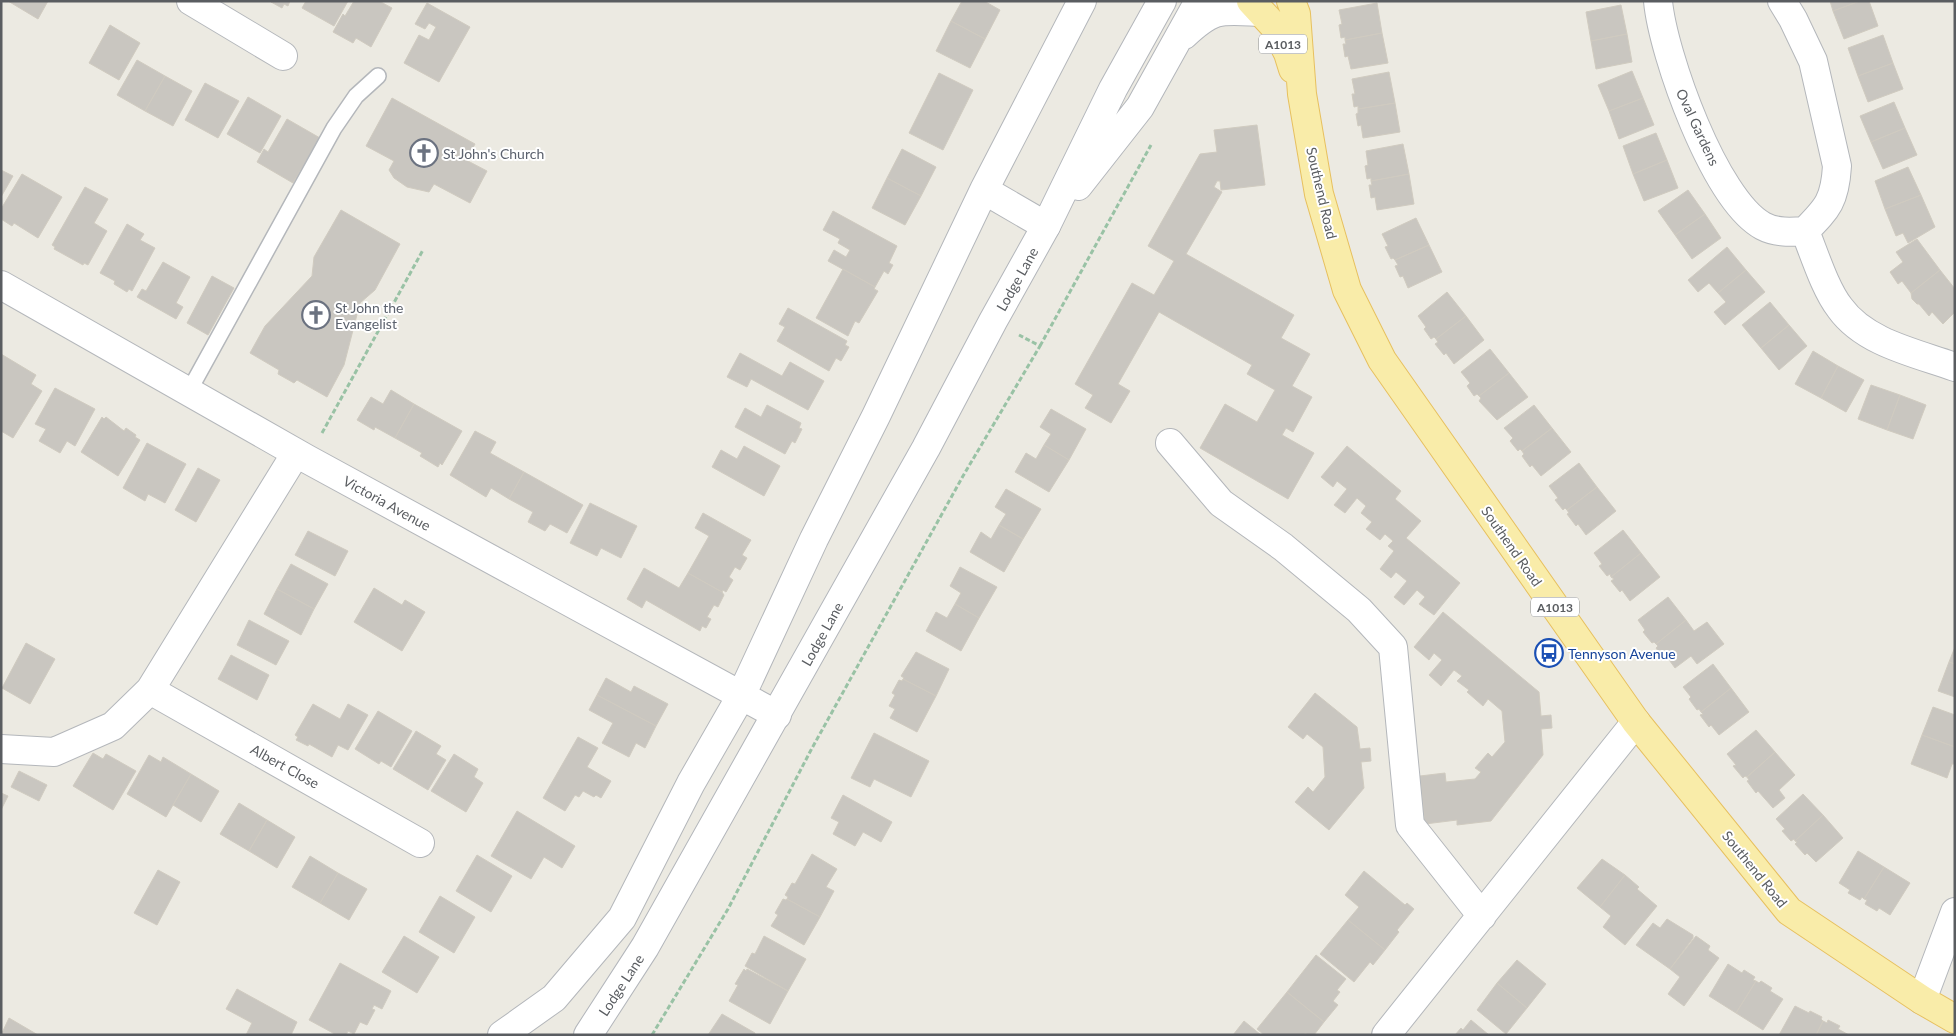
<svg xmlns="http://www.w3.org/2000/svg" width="1956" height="1036" viewBox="0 0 1956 1036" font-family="Lato,sans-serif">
	<rect width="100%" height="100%" fill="#eceae2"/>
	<path fill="#c9c6c0" stroke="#d0cbc0" d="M8,1H48L38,19Z
		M290,1L288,6L284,4L282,8L271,2Z
		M306,1H348L334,26L302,8Z
		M354,1H379L392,8L371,47L356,38L353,43L333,32L343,14L345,16Z
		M962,1H984L1000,10L985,39L951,21Z
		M1830,1H1860L1833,11Z
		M1860,1H1869L1878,26L1844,39L1833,11Z
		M427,3L470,27L439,82L404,63L419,35L429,40L436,27L429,23L425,29L415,24Z
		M1377,3L1382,33L1345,40V37L1341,38L1339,25L1342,24L1339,10Z
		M1621,5L1627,34L1591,41L1586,12Z
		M951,21L985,39L970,68L936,51Z
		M110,25L140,43L119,80L89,63Z
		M1382,33L1388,63L1351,69L1348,56L1345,57L1343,44H1346L1345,40Z
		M1627,34L1632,62L1596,69L1591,41Z
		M1883,35L1893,63L1858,76L1848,48Z
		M137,60L165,76L145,111L117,95Z
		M1893,63L1903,89L1868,102L1858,76Z
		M1632,71L1643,98L1609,111L1598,85Z
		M1389,72L1395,103L1358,109V106L1354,107L1352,94H1355L1352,79Z
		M939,73L973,90L943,150L909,133Z
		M165,76L192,91L173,126L145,111Z
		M205,83L239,101L218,138L185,120Z
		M248,97L281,116L260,153L227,134Z
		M392,98L475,144L466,160L487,171L470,203L434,184L429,192L407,187L394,178L389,170L394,161L366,146Z
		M1643,98L1654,125L1619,139L1609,111Z
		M1894,102L1905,128L1871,142L1860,116Z
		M1395,103L1400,132L1363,138L1361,125L1358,126L1356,114L1358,113V109Z
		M287,119L320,138L293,183L257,162L264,149L268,152Z
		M1257,125L1265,185L1221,190L1220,181H1217L1214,187L1222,192L1186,254L1294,315L1281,338L1310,354L1292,386L1312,397L1293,432L1286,428L1282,435L1314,453L1288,499L1200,448L1225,404L1257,422L1275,390L1247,374L1252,365L1159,312L1118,384L1130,391L1111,423L1085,408L1093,395L1075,384L1132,283L1154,295L1174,261L1148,246L1200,154L1217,152L1214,130Z
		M1905,128L1917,155L1883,169L1871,142Z
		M1656,133L1667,160L1633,174L1623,146Z
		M1403,144L1409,174L1371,181V178L1367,179L1365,166L1368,165L1366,151Z
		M902,149L936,167L921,196L887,178Z
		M1667,160L1678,188L1644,201L1633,174Z
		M1908,167L1921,195L1885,209L1875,181Z
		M1,170L13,176L1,197Z
		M22,174L62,197L38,238L14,223L12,226L1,219V209Z
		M1409,174L1414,204L1377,210L1375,197L1371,198L1369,185H1372L1371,181Z
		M887,178L921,196L905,225L872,208Z
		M85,187L108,199L94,223L107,231L88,265L84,263L83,265L54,249L55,247L52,245Z
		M1688,190L1705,214L1675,235L1658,211Z
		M1921,195L1935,227L1908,243L1903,233L1896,236L1885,209Z
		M341,210L400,244L375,290L360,303L344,365L327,397L297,380L294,383L278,374L279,370L250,353L265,326L312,276L314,257Z
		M833,211L897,246L889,263L893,265L888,274L884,271L875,287L828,261L834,250L846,257L850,250L838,243L840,239L823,230Z
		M1705,214L1721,238L1692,259L1675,235Z
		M1416,218L1429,245L1395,260L1393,258L1391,259L1385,247L1388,246L1382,234Z
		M127,224L144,234L140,240L155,248L132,291L129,289L127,292L114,284L115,281L100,273Z
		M1917,239L1940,270L1911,293L1902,281L1898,284L1890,272L1903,262L1896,252Z
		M1429,245L1442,272L1408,288L1403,276L1400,277L1395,266L1398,265L1395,260Z
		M1727,247L1746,270L1718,293L1709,283L1698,292L1688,280Z
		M163,262L190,277L176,303L183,307L176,319L137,297L142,289L146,291Z
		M843,269L875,287L874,289L878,291L859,323L855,321L848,336L816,318Z
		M1746,270L1765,292L1725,325L1714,312L1726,302L1718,293Z
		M1940,270L1955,289V312L1943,324L1932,312L1929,316L1919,304H1917L1912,299L1911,293Z
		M212,276L234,288L208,335L187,323Z
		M1447,292L1466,316L1436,339L1434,337L1431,339L1424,329L1426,327L1418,316Z
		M1770,302L1789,325L1761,348L1742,325Z
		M788,308L847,341L845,345L849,347L841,361L836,358L829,371L777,341L785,327L779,324Z
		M1466,316L1484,340L1454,364L1446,353L1444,355L1435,344L1438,342L1436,339Z
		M1789,325L1807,346L1779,370L1761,348Z
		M1490,349L1509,373L1479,396L1477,394L1474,396L1467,386L1470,383L1461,372Z
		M1813,351L1838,366L1821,398L1795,384Z
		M740,353L782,376L790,362L824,381L808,410L751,379L747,387L727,377Z
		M1,354L36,375L31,384L42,391L13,438L1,431Z
		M1838,366L1864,380L1846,412L1821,398Z
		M1509,373L1528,397L1497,420L1479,401L1481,398L1479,396Z
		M1871,385L1900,395L1887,430L1858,419Z
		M55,388L95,409L75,446L67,441L60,453L39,441L46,429L35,424Z
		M391,390L414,404L395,438L375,427L374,430L357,420L371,397L383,404Z
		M1900,395L1926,405L1913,439L1887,430Z
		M414,404L462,431L442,465L440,463L438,467L420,456L422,453L395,438Z
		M767,405L801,423L799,428L802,429L795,443L792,441L785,454L735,427L745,408L761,417Z
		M1534,405L1552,428L1522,451L1520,449L1518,451L1510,441L1513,438L1504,428Z
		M1051,409L1086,429L1069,460L1044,445L1051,434L1040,427Z
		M102,417L104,419L106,417L124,431L126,428L136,435L135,437L140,440L118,476L81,452Z
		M1552,428L1571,452L1541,476L1532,465L1530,467L1522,456L1524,454L1522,451Z
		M475,431L496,442L490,453L524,472L509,499L491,488L486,497L450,475Z
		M147,443L186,464L165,503L148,494L145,501L123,488Z
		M1044,445L1069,460L1049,492L1015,472L1026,453L1036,459Z
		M744,446L780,466L764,496L712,467L721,450L737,459Z
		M1347,446L1401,491L1395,499L1421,521L1406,538L1460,583L1434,615L1419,604L1425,597L1417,590L1404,605L1394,597L1407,581L1396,572L1391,578L1380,569L1394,551L1388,546L1393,541L1385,534L1380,540L1366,529L1372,522L1361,513L1366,506L1357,498L1345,513L1334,505L1347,489L1337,481L1333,487L1321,477Z
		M1579,463L1597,487L1567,510L1565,508L1563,510L1555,500L1558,498L1549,486Z
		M198,468L220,480L196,522L175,510Z
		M524,472L583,505L567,533L550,524L545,531L528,522L533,512L509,499Z
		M1597,487L1616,511L1586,535L1578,524L1576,526L1567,514L1569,513L1567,510Z
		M1006,489L1041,509L1023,539L999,525L1006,514L995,507Z
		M590,503L637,526L621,558L601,548L597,556L570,543Z
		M703,513L751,540L742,555L747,558L740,570L735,567L729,577L733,580L726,592L723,590L722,592L688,573L709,536L695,528Z
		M999,525L1023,539L1004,572L970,552L981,532L991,539Z
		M1623,530L1641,553L1611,577L1610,574L1607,576L1599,566L1602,564L1594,553Z
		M308,531L348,551L335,576L295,555Z
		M1641,553L1660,577L1630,601L1622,590L1620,592L1611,581L1614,579L1611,577Z
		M291,564L328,584L314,609L277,589Z
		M960,567L997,587L979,618L955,604L961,593L950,586Z
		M644,568L679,588L688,573L722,592L724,595L718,607L714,605L707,617L711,619L706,628L702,626L700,631L646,600L642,608L627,599Z
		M374,588L402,605L405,600L425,612L402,651L354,622Z
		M277,589L314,609L301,635L264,614Z
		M1668,597L1686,620L1656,644L1654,642L1652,643L1643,632L1645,630L1638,620Z
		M955,604L979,618L961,651L926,631L936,612L947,618Z
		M1443,612L1539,692L1541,716L1551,715L1552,728L1541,729L1543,755L1491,821L1457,825V820L1425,824L1420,776L1445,773L1446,782L1475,779L1481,772L1475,768L1488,753L1492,757L1505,742L1502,711L1488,699L1483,706L1467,692L1469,690L1457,681L1462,676L1454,670L1441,686L1429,675L1442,660L1434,653L1429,660L1414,647Z
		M249,620L289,641L276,665L237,645Z
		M1686,620L1694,631L1707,622L1724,644L1697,664L1691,656L1675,668L1667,657L1664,659L1656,648L1658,646L1656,644Z
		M26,643L55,659L30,704L2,688Z
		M1955,647V664L1949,662Z
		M916,652L949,669L936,696L903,679L904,678L901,676Z
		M231,655L269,675L257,700L218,679Z
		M1949,662L1955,664V697L1938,691Z
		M1713,664L1731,688L1701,712L1699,709L1697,710L1689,699L1691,697L1683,687Z
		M606,678L631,692L634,686L668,704L656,726L597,695Z
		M903,679L936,696L917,732L890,718L895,709L889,706L895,695L892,693L899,680L902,681Z
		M1731,688L1749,712L1719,735L1711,725L1709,727L1700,715L1703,714L1701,712Z
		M1315,693L1357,727L1360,749L1370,748L1371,761L1361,762L1364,788L1329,830L1295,802L1308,787L1313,792L1325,777L1323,747L1307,734L1303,739L1288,727Z
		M597,695L656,726L645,748L636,743L629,757L602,743L613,723L589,710Z
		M313,704L340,719L348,704L368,715L348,750L338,745L332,757L309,744L308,746L296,740L298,737L295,735Z
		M1933,707L1955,715V747L1922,735Z
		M378,711L412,731L391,767L381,761L379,764L355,749Z
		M1756,730L1775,752L1747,777L1745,776L1743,778L1733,766L1736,765L1727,754Z
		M416,731L441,746L436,754L446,760L428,790L393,769Z
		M874,733L929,761L911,797L874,779L870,787L851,778Z
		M1922,735L1955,747V764H1952L1947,778L1911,764Z
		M578,737L598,748L587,767L611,781L601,798L596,795L594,797L583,791L579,797L575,795L565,811L543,798Z
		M1775,752L1795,775L1779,790L1785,798L1773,808L1758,791L1756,793L1747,781L1749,780L1747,777Z
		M93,753L103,759L106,754L136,771L113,810L73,786Z
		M454,754L478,769L474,777L483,783L466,812L431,791Z
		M149,755L161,762L163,757L191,774L166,817L127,794Z
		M19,771L47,785L39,801L11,787Z
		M191,774L219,791L201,822L173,805Z
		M1,793L8,796L1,810Z
		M1803,794L1823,815L1795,841L1794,839L1791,841L1782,831L1785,829L1776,819Z
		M843,795L892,822L881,842L863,832L855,846L833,834L839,822L831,818Z
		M239,803L267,820L249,851L220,834Z
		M517,811L575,846L562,868L544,857L531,879L491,856Z
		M1823,815L1843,838L1816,862L1807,853L1805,855L1795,844L1797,842L1795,841Z
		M267,820L295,837L277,868L249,851Z
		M1858,851L1884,867L1864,899L1862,897L1860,900L1848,893L1850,890L1839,883Z
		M812,854L837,869L826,887L834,891L820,917L787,899L788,897L785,895L792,883L795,884Z
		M477,855L512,876L491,912L456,891Z
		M310,856L338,873L320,903L292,887Z
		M1602,859L1625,875L1600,907L1577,888Z
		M1884,867L1910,883L1890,915L1879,908L1877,911L1865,904L1867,900L1864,899Z
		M158,870L180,882L157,925L134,913Z
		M1364,871L1405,905L1407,903L1414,909L1397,930L1399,932L1385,950L1348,920L1359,907L1345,895Z
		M338,873L367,889L349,920L320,903Z
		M1625,875L1639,887L1637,889L1657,906L1625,945L1603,927L1611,916L1600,907Z
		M440,896L475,917L454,953L419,932Z
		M783,899L786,900L787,899L820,917L804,945L771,926L778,915L775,913Z
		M1667,919L1693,935V938L1670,969L1636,945L1653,923L1660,928Z
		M1348,920L1385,950L1373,965L1370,962L1354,982L1320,954Z
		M404,936L439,957L417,993L382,972Z
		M764,936L806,959L788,991L745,966L752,953L755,954Z
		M1696,936L1710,946L1708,950L1719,958L1684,1006L1668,994L1680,977L1670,969Z
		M1316,955L1346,979L1337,990L1340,992L1333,1001L1338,1005L1324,1022L1287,992Z
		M1517,960L1546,984L1527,1008L1497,983Z
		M340,963L391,991L382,1009L374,1005L372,1009L375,1010L367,1025L360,1022L354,1034L348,1031L346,1035H334L333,1033L309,1020Z
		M1728,964L1742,973L1744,970L1755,977L1753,980L1756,981L1736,1013L1709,996Z
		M744,969L746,971L747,969L788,991L770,1024L729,1001L738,985L735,984Z
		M1756,981L1759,983L1761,981L1772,988L1770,991L1783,999L1763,1030L1736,1013Z
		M1497,983L1527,1008L1506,1034L1477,1010Z
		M237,989L297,1022L291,1035H246L252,1023L226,1009Z
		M1287,992L1324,1022L1314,1035H1308L1305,1033L1303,1035H1264L1257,1029Z
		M1795,1006L1809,1013L1810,1011L1822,1017L1821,1019L1823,1021L1816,1035H1779Z
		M722,1014L755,1033V1035H708Z
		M9,1018L38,1035H1Z
		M1471,1020L1489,1035H1455L1461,1028L1463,1030Z
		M1828,1020L1840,1026L1838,1029L1849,1035H1816L1823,1021L1827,1023Z
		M1244,1021L1261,1035H1233Z"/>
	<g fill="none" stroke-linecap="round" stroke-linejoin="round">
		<defs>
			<path id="lane" d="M189,391L334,128L356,96L378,76"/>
			<path id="street" d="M191,1L283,56
				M1658,1C1663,55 1715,200 1763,226C1776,233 1791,232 1805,231C1828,208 1835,200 1837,166L1813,61L1793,19L1782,1
				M984,190L1046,226
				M1805,231C1814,253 1825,289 1840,308C1865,343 1916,353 1955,367
				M1,285L307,459L777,715
				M1170,443L1221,503L1283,547L1359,610L1393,647L1410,825L1482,916
				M150,690L420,843
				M1,749L54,752L113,726L150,690L296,453
				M1922,1000L1955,912
				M502,1035L554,998L622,918L691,783L741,696L814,539L876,416L984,190L1082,1
				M1386,1035L1636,722"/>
			<path id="secondary" d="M1184,35C1214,7 1220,10 1259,12
				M1078,186L1140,107L1199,1
				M588,1035L645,947L926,448L993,321L1046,226L1113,89L1162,1"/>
			<path id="primary" d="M1251,1L1274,26L1288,53L1293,69
				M1291,1L1296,14L1302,94L1319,194L1347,290L1382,360L1636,722L1789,911L1922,1000L1955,1019"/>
		</defs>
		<use href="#lane" stroke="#b4b7bb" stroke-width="18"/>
		<use href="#street" stroke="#b4b7bb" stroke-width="30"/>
		<use href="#secondary" stroke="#b3b6bb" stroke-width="30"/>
		<use href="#primary" stroke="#e7c05f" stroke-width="30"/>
		<path stroke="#99c2a5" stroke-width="3" stroke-dasharray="5 2.5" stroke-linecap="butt" d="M1040,346L1151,145
			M322,433L423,250
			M652,1035L728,909L811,750L963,476L1040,346L1019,335"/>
		<use href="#lane" stroke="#fff" stroke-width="15"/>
		<use href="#street" stroke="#fff" stroke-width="28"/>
		<use href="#secondary" stroke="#fff" stroke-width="28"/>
		<use href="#primary" stroke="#f9eca9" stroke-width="28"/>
	</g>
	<defs>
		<symbol id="church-ring" viewBox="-11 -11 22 22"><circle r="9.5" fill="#fff" stroke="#6b7280" stroke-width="1.5"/><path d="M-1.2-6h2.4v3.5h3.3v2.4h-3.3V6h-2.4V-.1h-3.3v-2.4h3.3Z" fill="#6b7280"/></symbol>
		<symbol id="bus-ring" viewBox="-11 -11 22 22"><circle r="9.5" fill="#fff" stroke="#1a4fb4" stroke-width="1.5"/><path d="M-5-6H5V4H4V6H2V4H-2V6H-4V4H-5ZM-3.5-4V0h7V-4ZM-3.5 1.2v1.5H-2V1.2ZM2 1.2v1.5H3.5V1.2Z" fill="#1a4fb4"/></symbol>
	</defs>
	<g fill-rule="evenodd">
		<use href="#church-ring" x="408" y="137" width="32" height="32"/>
		<use href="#church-ring" x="300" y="299" width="32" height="32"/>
		<use href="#bus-ring" x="1533" y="637" width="32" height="32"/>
	</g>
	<g text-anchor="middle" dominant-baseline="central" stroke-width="4" stroke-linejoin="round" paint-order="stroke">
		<g fill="#fff" stroke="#8c8e90" stroke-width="1">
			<rect x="1259" y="34.5" width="48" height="19" rx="4"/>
			<rect x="1531" y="597.5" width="48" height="19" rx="4"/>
		</g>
		<g font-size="12" font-weight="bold" fill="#5a5d61">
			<text x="1283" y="44">A1013</text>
			<text x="1555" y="607">A1013</text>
		</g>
		<g font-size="14" fill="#5a5d61" stroke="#fff">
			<text transform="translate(1698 127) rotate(65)">Oval Gardens</text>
			<text transform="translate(1322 193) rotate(77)">Southend Road</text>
			<text transform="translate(1017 279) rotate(-61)">Lodge Lane</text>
			<text transform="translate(387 503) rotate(29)">Victoria Avenue</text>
			<text transform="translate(1512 546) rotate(55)">Southend Road</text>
			<text transform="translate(822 634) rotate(-61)">Lodge Lane</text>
			<text transform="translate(285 766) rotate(29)">Albert Close</text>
			<text transform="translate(1755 869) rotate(51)">Southend Road</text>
			<text transform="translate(621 985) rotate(-57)">Lodge Lane</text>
		</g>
		<g font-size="14" fill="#5b616d" stroke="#fff" text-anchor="start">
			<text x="443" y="153">St John's Church</text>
			<text x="335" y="307">St John the<tspan x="335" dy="16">Evangelist</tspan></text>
		</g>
		<g font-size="14" fill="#164399" stroke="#fff" text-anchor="start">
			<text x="1568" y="653">Tennyson Avenue</text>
		</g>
	</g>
	<rect width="1956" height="1036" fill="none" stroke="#5a5d61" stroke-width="5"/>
</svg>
